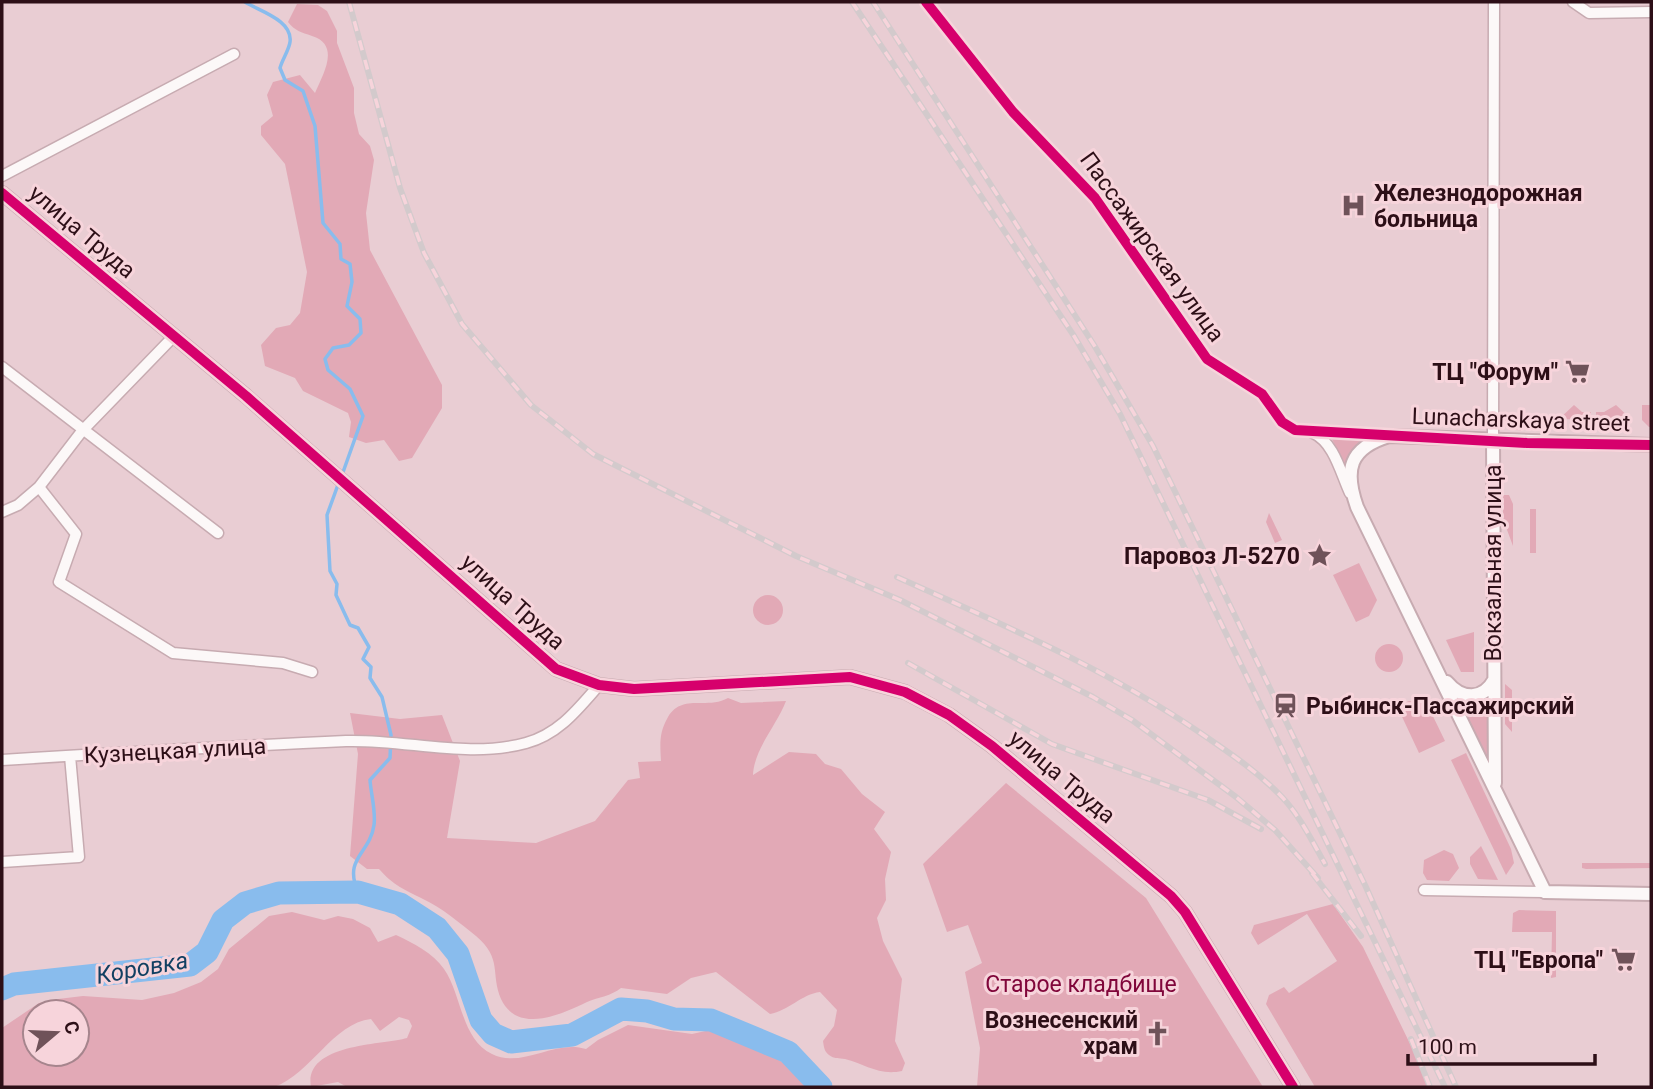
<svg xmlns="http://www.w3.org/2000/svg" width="1653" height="1089" viewBox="0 0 1653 1089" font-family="Roboto,sans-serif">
	<rect width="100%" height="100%" fill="#e9cdd3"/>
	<path fill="#e2a9b6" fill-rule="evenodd" d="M297,4L318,5L327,11L337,31V43L354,88V113L359,134L370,146L374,160L366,213L370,250L442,385V408L412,458L399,461L384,440L366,443L349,437L351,422L348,413L303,391L295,378L265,366L261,345L276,328L290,325L300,313L307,272L285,164L261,135V126L273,116L267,95L273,82L300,75L315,93C323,74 341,45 312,36C301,32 295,31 288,22Z
		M1651,344V427H1649L1642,420V405H1650Z
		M1574,405L1582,412H1591V420L1559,419Z
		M1616,405L1631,419L1596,420V412H1604Z
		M1511,414L1519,419L1521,431L1505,426V415Z
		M1331,437L1363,438L1351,452L1346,468Z
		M1503,495H1509L1513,504V546L1503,519Z
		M1530,509H1536V553H1530Z
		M1269,513L1282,540L1275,543L1266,522Z
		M1359,563L1377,600L1369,616L1356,622L1333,575Z
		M753 610a15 15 0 1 1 30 0a15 15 0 1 1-30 0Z
		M1474,632V672H1461L1446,640Z
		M1375 658a14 14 0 1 1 28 0a14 14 0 1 1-28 0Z
		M1505,684L1512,690V732L1505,724Z
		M728,698L741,703L786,701C777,725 754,749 753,775L789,752L816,754L825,764L841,769L862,794L885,812L874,829L891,852L885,879L886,900L877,918L883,941L902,979L895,1041L905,1063L902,1071C879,1076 865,1064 845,1059C839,1058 834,1059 829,1055C824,1051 824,1047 823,1041L834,1026L837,1010L820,992C802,994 788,1011 770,1014L716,972L691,978L667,994L621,988C611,996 599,997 587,1002C562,1014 518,1035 501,999C490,974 503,959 476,936C461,924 441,907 423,899C405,890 393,885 379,869H367L350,856L358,754L350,713L400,719L442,715L460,761L447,838L536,843L595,821L628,780L640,778L638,762L661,761C660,743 659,733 668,717C682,693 707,710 728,698Z
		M1470,699H1482L1489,704L1490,771L1462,709Z
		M1409,701L1427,704L1445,741L1419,753L1397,706Z
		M1466,753L1511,849L1514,863L1506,875L1451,760Z
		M1006,783L1146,898L1263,1087H977L980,1048L965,972L982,963L968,925L947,932L923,864Z
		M1481,846L1498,880L1478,879L1470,864V857Z
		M1444,850L1453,854L1459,868L1449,881L1427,880L1423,873L1424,860Z
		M1582,863H1651V868L1586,869L1582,868Z
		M1333,904L1363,947L1431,1087H1315L1266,1004L1269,995L1284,987L1289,993L1337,961L1307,914L1258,945L1251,933L1254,925Z
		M1519,910L1556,911V977L1551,978L1552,932H1512L1513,913Z
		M292,912L324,920L338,916L353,919L370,928L378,942L396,935C413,943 433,953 444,969C462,995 461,1039 492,1054C522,1069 555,1039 586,1049L598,1040L628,1025L692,1034L710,1030L774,1057L789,1066L811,1087H347L338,1082L311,1087C303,1043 384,1045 407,1038L412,1026L409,1020L399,1017L380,1031L371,1019C333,1023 311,1074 274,1087H2V1028L39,1003L58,999L83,996L142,1000L174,993L201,982L218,969L229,949L269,916ZM35,1012H77V1054H35Z"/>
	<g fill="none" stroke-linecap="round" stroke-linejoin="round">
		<path stroke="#89bced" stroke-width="3.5" d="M245,2C259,11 293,20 290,42C289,50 282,60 280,68L285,80L303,91L315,126L323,223L340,244L341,259L350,264L352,282L347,306L360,319L361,333L349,345L333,348L325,359L328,370L350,389L363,416L342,475
			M339,482L327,515L330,571L337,584L336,595L350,625L358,628L369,647L363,659L371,667L370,678L382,697L391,735L390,758L370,780C371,794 376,812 374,825C370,854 343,858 358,892"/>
		<path stroke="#89bced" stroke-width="23" d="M2,989L14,984L190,965L207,952L223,920L245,903L279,893L358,892L400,904L437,928L458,954L481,1020L493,1034L511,1042L572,1035L621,1009L647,1011L674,1019L711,1020L788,1052L821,1087"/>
		<defs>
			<path id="minor" d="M926,2L1013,112L1095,198L1207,359L1262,394L1282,422L1295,430L1385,436
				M1573,2L1589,13L1651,12
				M2,176L234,54
				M2,367L218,533
				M1313,433C1334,442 1341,474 1350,493
				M1493,440L1494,2
				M39,487L76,534L59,582L173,653L283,663L312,672
				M2,512L18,505L39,487L82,431L174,336
				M2,760C116,753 232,746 346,741C406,739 467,759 526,743C559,734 578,709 599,685
				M2,862L79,857L70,756
				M1424,890L1545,892"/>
			<path id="tertiary" d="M2,193L246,396L556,669L599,685L634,689L850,677L905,692L949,715L992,746L1171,896L1185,912L1293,1087
				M1493,440L1495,783
				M1651,445L1389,436C1349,448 1344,470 1357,507L1545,892L1651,894
				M1447,682C1462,700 1483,700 1494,680"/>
		</defs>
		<use href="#minor" stroke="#c7abb1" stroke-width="13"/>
		<use href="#tertiary" stroke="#c7abb1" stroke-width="16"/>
		<use href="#minor" stroke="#fcf8f8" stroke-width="10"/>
		<use href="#tertiary" stroke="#fcf8f8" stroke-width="12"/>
		<defs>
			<path id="rail" d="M349,2L400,188L424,253L462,324L531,405L593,454L796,556L900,600L1093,697L1132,720L1236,797L1275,830L1318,878
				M852,2L1074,336L1120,414L1445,1087
				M873,2L1094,345L1153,446L1365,885L1456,1087
				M897,577C1001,624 1105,668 1199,732C1228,752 1257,771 1282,797C1300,816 1312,841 1325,864
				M908,663L1052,744L1208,800L1261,829
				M1312,873L1361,936
				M1411,1039L1430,1087"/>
		</defs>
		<use href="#rail" stroke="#d3cacc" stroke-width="6"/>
		<use href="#rail" stroke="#f7d4db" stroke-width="3.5" stroke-dasharray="10" stroke-linecap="butt"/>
		<defs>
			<path id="cycleway" d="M926,2L1013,112L1095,198L1207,359L1262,394L1282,422L1295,430L1527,443L1651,445
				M2,193L246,396L556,669L599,685L634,689L850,677L905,692L949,715L992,746L1171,896L1185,912L1293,1087"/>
		</defs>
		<use href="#cycleway" stroke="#f7d4db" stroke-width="15"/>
		<use href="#cycleway" stroke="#d6006c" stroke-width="10"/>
	</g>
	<defs>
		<symbol id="hospital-bare" viewBox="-9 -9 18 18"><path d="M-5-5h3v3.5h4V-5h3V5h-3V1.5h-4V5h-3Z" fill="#6f5259" stroke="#f7d4db" stroke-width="2.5" paint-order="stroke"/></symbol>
		<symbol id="supermarket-bare" viewBox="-9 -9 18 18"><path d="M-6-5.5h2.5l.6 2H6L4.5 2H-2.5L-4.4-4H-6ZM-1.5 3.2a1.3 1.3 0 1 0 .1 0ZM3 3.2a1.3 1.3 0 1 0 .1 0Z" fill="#6f5259" stroke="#f7d4db" stroke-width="2.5" paint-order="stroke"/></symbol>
		<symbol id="sight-bare" viewBox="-9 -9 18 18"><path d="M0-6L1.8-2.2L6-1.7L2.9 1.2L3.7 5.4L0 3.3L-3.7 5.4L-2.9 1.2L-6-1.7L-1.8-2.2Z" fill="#6f5259" stroke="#f7d4db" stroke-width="2.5" paint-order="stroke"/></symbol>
		<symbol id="station-bare" viewBox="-9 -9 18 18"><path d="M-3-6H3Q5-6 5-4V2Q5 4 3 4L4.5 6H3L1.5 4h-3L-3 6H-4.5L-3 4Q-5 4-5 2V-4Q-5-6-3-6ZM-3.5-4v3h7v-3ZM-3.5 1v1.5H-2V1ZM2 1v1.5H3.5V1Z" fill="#6f5259" stroke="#f7d4db" stroke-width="2.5" paint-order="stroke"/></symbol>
		<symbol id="church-bare" viewBox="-9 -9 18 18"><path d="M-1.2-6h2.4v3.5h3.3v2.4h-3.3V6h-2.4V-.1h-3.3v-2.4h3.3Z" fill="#6f5259" stroke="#f7d4db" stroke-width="2.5" paint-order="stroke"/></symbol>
	</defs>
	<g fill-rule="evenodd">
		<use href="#hospital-bare" x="1336" y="188" width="35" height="35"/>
		<use href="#supermarket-bare" x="1560" y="354" width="35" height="35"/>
		<use href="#sight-bare" x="1302" y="538" width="35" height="35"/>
		<use href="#station-bare" x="1268" y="688" width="35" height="35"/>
		<use href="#supermarket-bare" x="1606" y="942" width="35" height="35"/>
		<use href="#church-bare" x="1140" y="1016" width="35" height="35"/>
	</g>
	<g text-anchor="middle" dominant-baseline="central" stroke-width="6" stroke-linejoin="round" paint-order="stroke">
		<g font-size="23" font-weight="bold" fill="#2d0f17" stroke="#f7d4db" text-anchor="end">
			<text x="1374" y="193" text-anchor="start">Железнодорожная<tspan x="1374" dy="26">больница</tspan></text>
			<text x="1558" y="372">ТЦ "Форум"</text>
			<text x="1300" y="556">Паровоз Л-5270</text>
			<text x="1306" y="706" text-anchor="start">Рыбинск-Пассажирский</text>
			<text x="1603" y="960">ТЦ "Европа"</text>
			<text x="1138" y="1020">Вознесенский<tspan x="1138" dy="26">храм</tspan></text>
		</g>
		<g font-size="23" fill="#2d0f17" stroke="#f7d4db">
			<text transform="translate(82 232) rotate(40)">улица Труда</text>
			<text transform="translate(1152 247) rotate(54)">Пассажирская улица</text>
			<text transform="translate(1521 420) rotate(2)">Lunacharskaya street</text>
			<text transform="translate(1493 563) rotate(-90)">Вокзальная улица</text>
			<text transform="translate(513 602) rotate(42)">улица Труда</text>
			<text transform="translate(175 751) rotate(-3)">Кузнецкая улица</text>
			<text transform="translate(1062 777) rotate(40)">улица Труда</text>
		</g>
		<g font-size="23" fill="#80063a" stroke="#f7d4db">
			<text x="1081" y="984">Старое кладбище</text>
		</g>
		<g font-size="24" font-style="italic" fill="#124062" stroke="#f7d4db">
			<text transform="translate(142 968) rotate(-10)">Коровка</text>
		</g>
	</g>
	<rect width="1653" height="1089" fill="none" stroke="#2d0f17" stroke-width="7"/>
	<g transform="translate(56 1033) rotate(71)"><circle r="33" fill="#f7d4db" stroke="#a6858d" stroke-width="2"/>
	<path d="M0-5L12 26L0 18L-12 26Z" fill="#6f5259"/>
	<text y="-10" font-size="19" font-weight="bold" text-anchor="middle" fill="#2d0f17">С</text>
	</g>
	<path d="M1408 1054v10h187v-10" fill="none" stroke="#2d0f17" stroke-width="3.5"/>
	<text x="1418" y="1054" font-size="21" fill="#2d0f17" stroke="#f7d4db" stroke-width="5" paint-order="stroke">100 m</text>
</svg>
